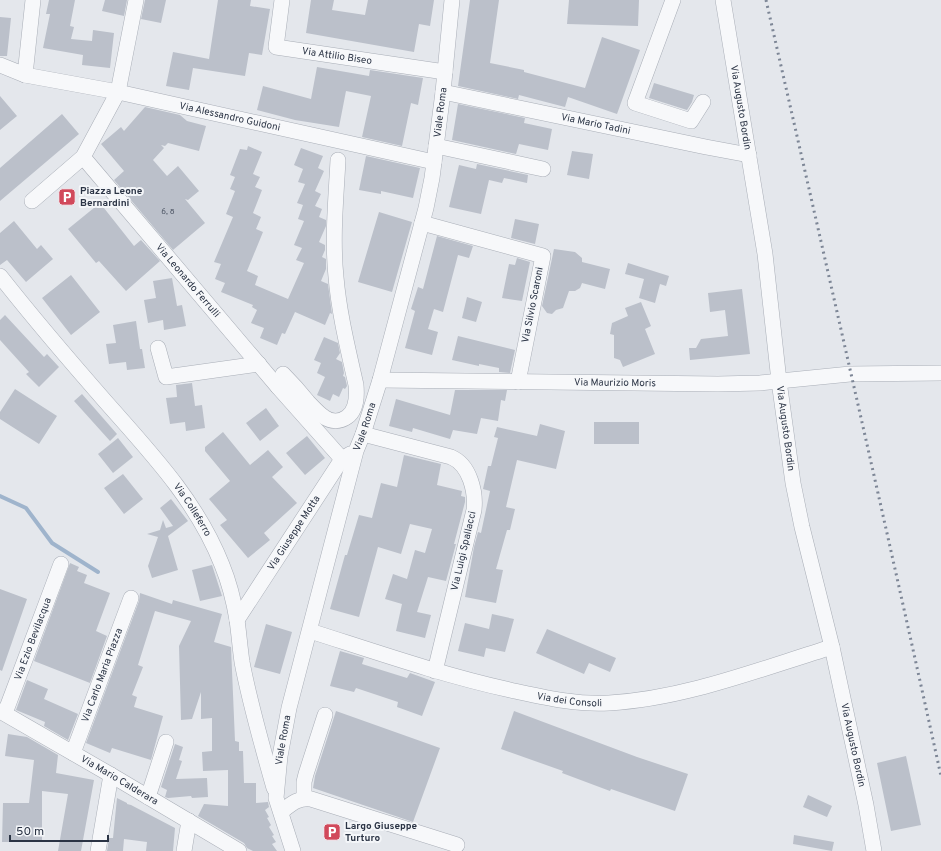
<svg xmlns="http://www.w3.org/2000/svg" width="941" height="851" viewBox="0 0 941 851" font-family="Overpass,sans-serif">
	<rect width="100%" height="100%" fill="#e4e7ec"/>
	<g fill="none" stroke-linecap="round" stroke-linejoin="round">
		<path stroke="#9fb4cc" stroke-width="4" d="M0,496L26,508L52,543L98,572"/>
	</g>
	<path fill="#bbc0ca" d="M49,0H75L70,26L74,27L71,39L92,41L93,30L114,33L110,68L82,65L83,55L43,48L50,14H46Z
		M105,0H127L124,16L102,11Z
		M145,0H166L161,23L141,19Z
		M218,0H251L250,6L270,9L262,55L249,53L245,76L193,68L189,90L166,86L173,52L209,59Z
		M311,0H334L332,10L365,15L368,0H434L430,26L419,24L414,52L306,33Z
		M470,0H499L490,63L524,70V72L585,88L602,37L640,50L617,114L568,97L565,107L519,95L518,99L458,86Z
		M569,0H639L638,26L567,24Z
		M0,17L11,18L7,56H0Z
		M317,67L369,76L370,70L423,78L418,105L411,103L402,146L362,137L371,96L346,91L339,127L295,120L257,110L263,86L311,99Z
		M654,83L694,95L692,102L687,110L649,98Z
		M0,96L17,116L0,130Z
		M458,104L525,118L524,123L552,129L548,150L519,144L516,154L452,140Z
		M145,107L180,115L187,121L206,126L199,151L168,143L165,146L161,145L164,148L153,160L167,176L178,166L199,191L188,200L185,199L205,223L173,250L114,180L124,171L101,144L121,127L124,131Z
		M62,114L79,134L0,201V168Z
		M248,146L262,152L253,174L260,177L255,187L262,190L253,213L261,217L256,229L263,232L247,271L258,276L255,285L288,299L304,263L296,260L302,248L294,245L304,221L298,219L303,205L297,203L305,184L298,182L303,169L294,165L301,148L323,156L318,168L324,171L315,191L321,194L315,206L322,209L319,217L326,220V226L319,242L325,245V250L322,257L326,259V269L321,281L328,284L332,314L330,313L325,325L295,312L285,334L282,333L277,345L260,338L264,328L251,323L257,310L252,307L253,305L221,292L225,283L215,279L221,264L214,262L233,217L226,214L235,191L230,189L235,177L230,175L240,149L247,150Z
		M572,151L593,154L589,179L567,175Z
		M366,156L420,168L413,198L381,191V194L359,190Z
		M477,164L528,175L527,183L504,178L502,183L489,180L481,214L449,207L459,165L476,169Z
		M100,203L134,246L141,240L160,261L126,291L99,261L96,263L68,229Z
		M379,212L412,222L392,292L358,282Z
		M515,219L539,224L535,244L511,238Z
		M14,221L37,249L41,245L53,259L26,282L7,260L0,265V233Z
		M437,236L473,246L469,258L458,255L443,312L434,309L428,329L438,332L432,355L405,348L415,311L411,309L418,287L423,289Z
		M554,249L575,252L582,258V262L610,269L605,289L582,283L580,288L575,291H569L563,308L556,310L552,314L547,313L542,306Z
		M517,258L530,262L522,301L502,298L509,264L515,265Z
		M628,263L669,276L666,286L660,284L655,303L639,298L644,279L625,274Z
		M71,275L100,312L71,335L42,298Z
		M172,278L177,306L182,305L186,326L164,330L163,320L148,323L144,300L156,298L153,281Z
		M742,289L750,354L690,360L689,348H696L701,339L728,336L725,310L710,312L708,293Z
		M467,297L482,302L476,322L462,318Z
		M641,302L651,326L645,329L655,354L623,367L620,360L614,358V335L610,334L612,323L628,316L625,308Z
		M5,315L44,357L47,354L59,367L39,387L26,374L29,372L0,340V320Z
		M136,321L140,349H142L145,368L127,370L126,362L109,364L106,344L116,343L113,325Z
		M458,336L515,350L510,373L499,372V368L479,364V366L452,360Z
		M324,337L338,343L340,353L336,359L342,362L344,373L343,376L345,377L347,386L345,389L343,388L339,397L333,394L330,401L317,395L325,377L317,373L321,363L314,360Z
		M192,383L195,406L202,405L205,428L186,431L185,422L170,424L166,398L177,397L176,385Z
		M15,389L57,416L39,444L0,419V412Z
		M455,390H507L505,401L501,400L498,421L481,418L477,434L453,430L450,439L413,428L412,432L389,426L396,399L450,415Z
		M82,394L117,434L110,441L74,401Z
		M266,408L279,426L260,441L246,423Z
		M594,422H639V444H594Z
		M540,424L565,431L556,469L517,460L506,507L515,509L510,530H507L496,569L503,570L496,603L465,597L474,547L478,532L481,533L490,491L483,489L488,466H491L498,438L494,437L497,427L537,436Z
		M223,432L250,465L268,450L283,467L272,477L297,503L264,533L270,540L248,558L220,525L227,520L209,499L230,481L205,451V447Z
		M307,436L325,458L305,475L286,453Z
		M118,438L133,457L113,473L98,454Z
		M404,455L441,464L437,485L462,491L461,496L465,497V502L454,544H456L446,581L428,577L417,612L431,615L425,638L396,631L402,604L385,599L393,574L407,579L415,550L425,553L432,529L410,524L401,554L378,547L359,617L330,609L345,555H347L359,515L372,518L381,483L397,487Z
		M123,474L143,499L124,514L104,488Z
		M171,499L188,521L168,536L178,570L152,578L148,566L158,537L147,534L160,530L163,520L166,528L173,526L160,508Z
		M70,563L79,567L77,571L87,575L84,583L110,593L96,631L107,636L90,683L34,661Z
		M212,565L222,596L200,601L192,570Z
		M0,589L27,599L2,671L0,670Z
		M140,593L172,604L173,600L222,614L214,642L231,647L235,741L239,742V751H243L244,783H256V803L268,802L269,807L265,810L269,817L267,818L271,825L269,827L274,835L272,836L276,842L272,844L277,851H253L247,848L244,843L198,816L204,804L228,806V770L203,771L202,752L212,751V718L201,719V692L192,719L181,720L179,646L191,621L155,611L138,665L143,667L132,695L137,697L134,707L163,716L151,760L112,748L110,753L86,743L139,601Z
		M492,614L514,619L505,652L486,648L484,657L458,651L465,623L489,629Z
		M266,624L292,632L280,674L254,667Z
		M547,629L616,658L610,672L589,663L584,674L536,653Z
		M340,651L364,658L362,664L407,678L410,673L435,682L422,716L397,707L398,702L356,688L354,692L330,686Z
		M27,680L48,689L44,699L78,714L68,740L44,726L45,722L16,710Z
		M336,711L440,748L413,822L313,788L315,776Z
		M514,711L637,757L688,774L675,811L611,789L610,791L562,773L563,771L501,749Z
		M8,734L27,737L58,755L56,773L94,780L81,851H58L68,794L42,791V842H2L3,803H29L34,760L5,756Z
		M175,744L183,747L179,760L182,761L176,779L207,778L208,797L192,798L191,796L168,798L165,797L167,790L161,787Z
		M906,756L921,825L891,831L877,763Z
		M808,795L832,806L827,817L803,807Z
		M117,798L127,803V804L131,805L175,828L173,851H146L147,842L124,839L123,851H107L109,838H113Z
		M794,835L834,842L832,851L793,844Z"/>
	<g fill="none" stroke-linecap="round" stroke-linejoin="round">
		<defs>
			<g id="minor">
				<path id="s1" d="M282,0L276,47L445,72"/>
				<path d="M673,0L635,103L691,121L703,102"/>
				<path id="s2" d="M723,0L765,254L779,381L793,483L802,527L832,647L866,805L874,851"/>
				<path d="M0,65L25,75L33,0"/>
				<path id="s3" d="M25,75L118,92L434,162"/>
				<path id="s4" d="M443,92L706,147L749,155"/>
				<path d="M436,146L543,169"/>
				<path id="s5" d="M83,157L278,387L342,459"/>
				<path d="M32,201L83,157L118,92L136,0"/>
				<path d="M422,223L543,256L518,382"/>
				<path id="s6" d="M0,276C34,319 69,360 105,401C150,452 197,501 222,565C229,582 234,602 237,620C239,634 240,648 242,662C250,704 262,746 274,788"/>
				<path d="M158,348L166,377L259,364"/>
				<path id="s7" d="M380,380L718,384L760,383L850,374L941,373"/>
				<path d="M278,387L283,374C292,383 300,392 308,402C313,407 318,413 324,417C331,422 340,422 347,417C357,410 357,396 356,385C348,349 339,313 336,277C332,238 336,199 338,160"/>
				<path d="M363,434L451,457C470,465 476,492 474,510L435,671"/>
				<path id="s8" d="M237,620L342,459L350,454"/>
				<path id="s9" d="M310,631C376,652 442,675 510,690C543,697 575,705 609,703C684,699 760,669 832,647"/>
				<path id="s10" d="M0,711L111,775L239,851"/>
				<path id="s11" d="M5,713L61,564"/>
				<path id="s12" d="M73,753L131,598"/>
				<path d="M148,797L166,742"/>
				<path d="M304,798V782L306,774L325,715"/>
				<path d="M281,812C290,805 298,797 311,799L457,845"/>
				<path d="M98,851L111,775"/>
				<path d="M184,851L189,821"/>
				<path id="s13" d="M293,851L276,798L280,756L289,708L356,451L363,434L380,380L426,208L432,178L443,92L452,0"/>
			</g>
		</defs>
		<use href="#minor" stroke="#a9aeb7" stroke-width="16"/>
		<use href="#minor" stroke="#f7f8fa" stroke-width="15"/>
		<path stroke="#7d8696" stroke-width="3" stroke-dasharray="2 4" stroke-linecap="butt" d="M766,0C825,259 884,517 941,776"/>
	</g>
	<defs>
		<symbol id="parking-square" viewBox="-11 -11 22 22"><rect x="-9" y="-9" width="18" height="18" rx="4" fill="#d1495b" stroke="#f4f6f9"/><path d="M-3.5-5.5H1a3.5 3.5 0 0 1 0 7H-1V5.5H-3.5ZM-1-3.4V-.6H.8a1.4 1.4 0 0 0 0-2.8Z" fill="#fff"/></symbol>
	</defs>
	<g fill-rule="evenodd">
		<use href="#parking-square" x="57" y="187" width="20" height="20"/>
		<use href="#parking-square" x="322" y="822" width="20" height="20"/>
	</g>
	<g text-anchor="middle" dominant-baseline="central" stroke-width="4" stroke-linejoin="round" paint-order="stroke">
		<g font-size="8" fill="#4f5766">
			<text x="168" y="212">6, 8</text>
		</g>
		<g font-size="10" fill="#2b3445" stroke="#f4f6f9">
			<text stroke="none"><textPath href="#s1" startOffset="109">Via Attilio Biseo</textPath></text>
			<text stroke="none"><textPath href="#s2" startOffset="109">Via Augusto Bordin</textPath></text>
			<text stroke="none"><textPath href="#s13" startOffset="762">Viale Roma</textPath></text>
			<text stroke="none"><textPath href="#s3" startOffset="209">Via Alessandro Guidoni</textPath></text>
			<text stroke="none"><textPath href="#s4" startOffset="156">Via Mario Tadini</textPath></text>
			<text stroke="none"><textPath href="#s5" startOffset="162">Via Leonardo Ferrulli</textPath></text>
			<text transform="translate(533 305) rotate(-79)">Via Silvio Scaroni</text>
			<text stroke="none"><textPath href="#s7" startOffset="235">Via Maurizio Moris</textPath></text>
			<text stroke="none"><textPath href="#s13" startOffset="438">Viale Roma</textPath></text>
			<text stroke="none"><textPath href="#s2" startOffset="433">Via Augusto Bordin</textPath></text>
			<text stroke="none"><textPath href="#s6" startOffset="303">Via Colleferro</textPath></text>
			<text stroke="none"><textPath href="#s8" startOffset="104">Via Giuseppe Motta</textPath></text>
			<text transform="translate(464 551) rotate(-77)">Via Luigi Spallacci</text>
			<text stroke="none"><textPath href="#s11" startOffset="79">Via Ezio Bevilacqua</textPath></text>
			<text stroke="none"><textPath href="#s12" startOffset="83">Via Carlo Maria Piazza</textPath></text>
			<text stroke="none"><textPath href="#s9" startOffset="269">Via dei Consoli</textPath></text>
			<text stroke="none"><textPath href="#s13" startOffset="114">Viale Roma</textPath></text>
			<text stroke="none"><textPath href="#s2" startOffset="757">Via Augusto Bordin</textPath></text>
			<text stroke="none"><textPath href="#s10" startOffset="138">Via Mario Calderara</textPath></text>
		</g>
		<g font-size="10" font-weight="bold" fill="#2b3445" stroke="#f4f6f9" text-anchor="start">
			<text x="80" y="191">Piazza Leone<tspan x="80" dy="12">Bernardini</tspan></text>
			<text x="345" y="826">Largo Giuseppe<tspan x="345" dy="12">Turturo</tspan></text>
		</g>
	</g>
	<path d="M10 835v6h98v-6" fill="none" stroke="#2b3445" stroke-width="2"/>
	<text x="16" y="835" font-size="12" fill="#2b3445" stroke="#f4f6f9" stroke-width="3" paint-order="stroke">50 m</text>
</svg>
